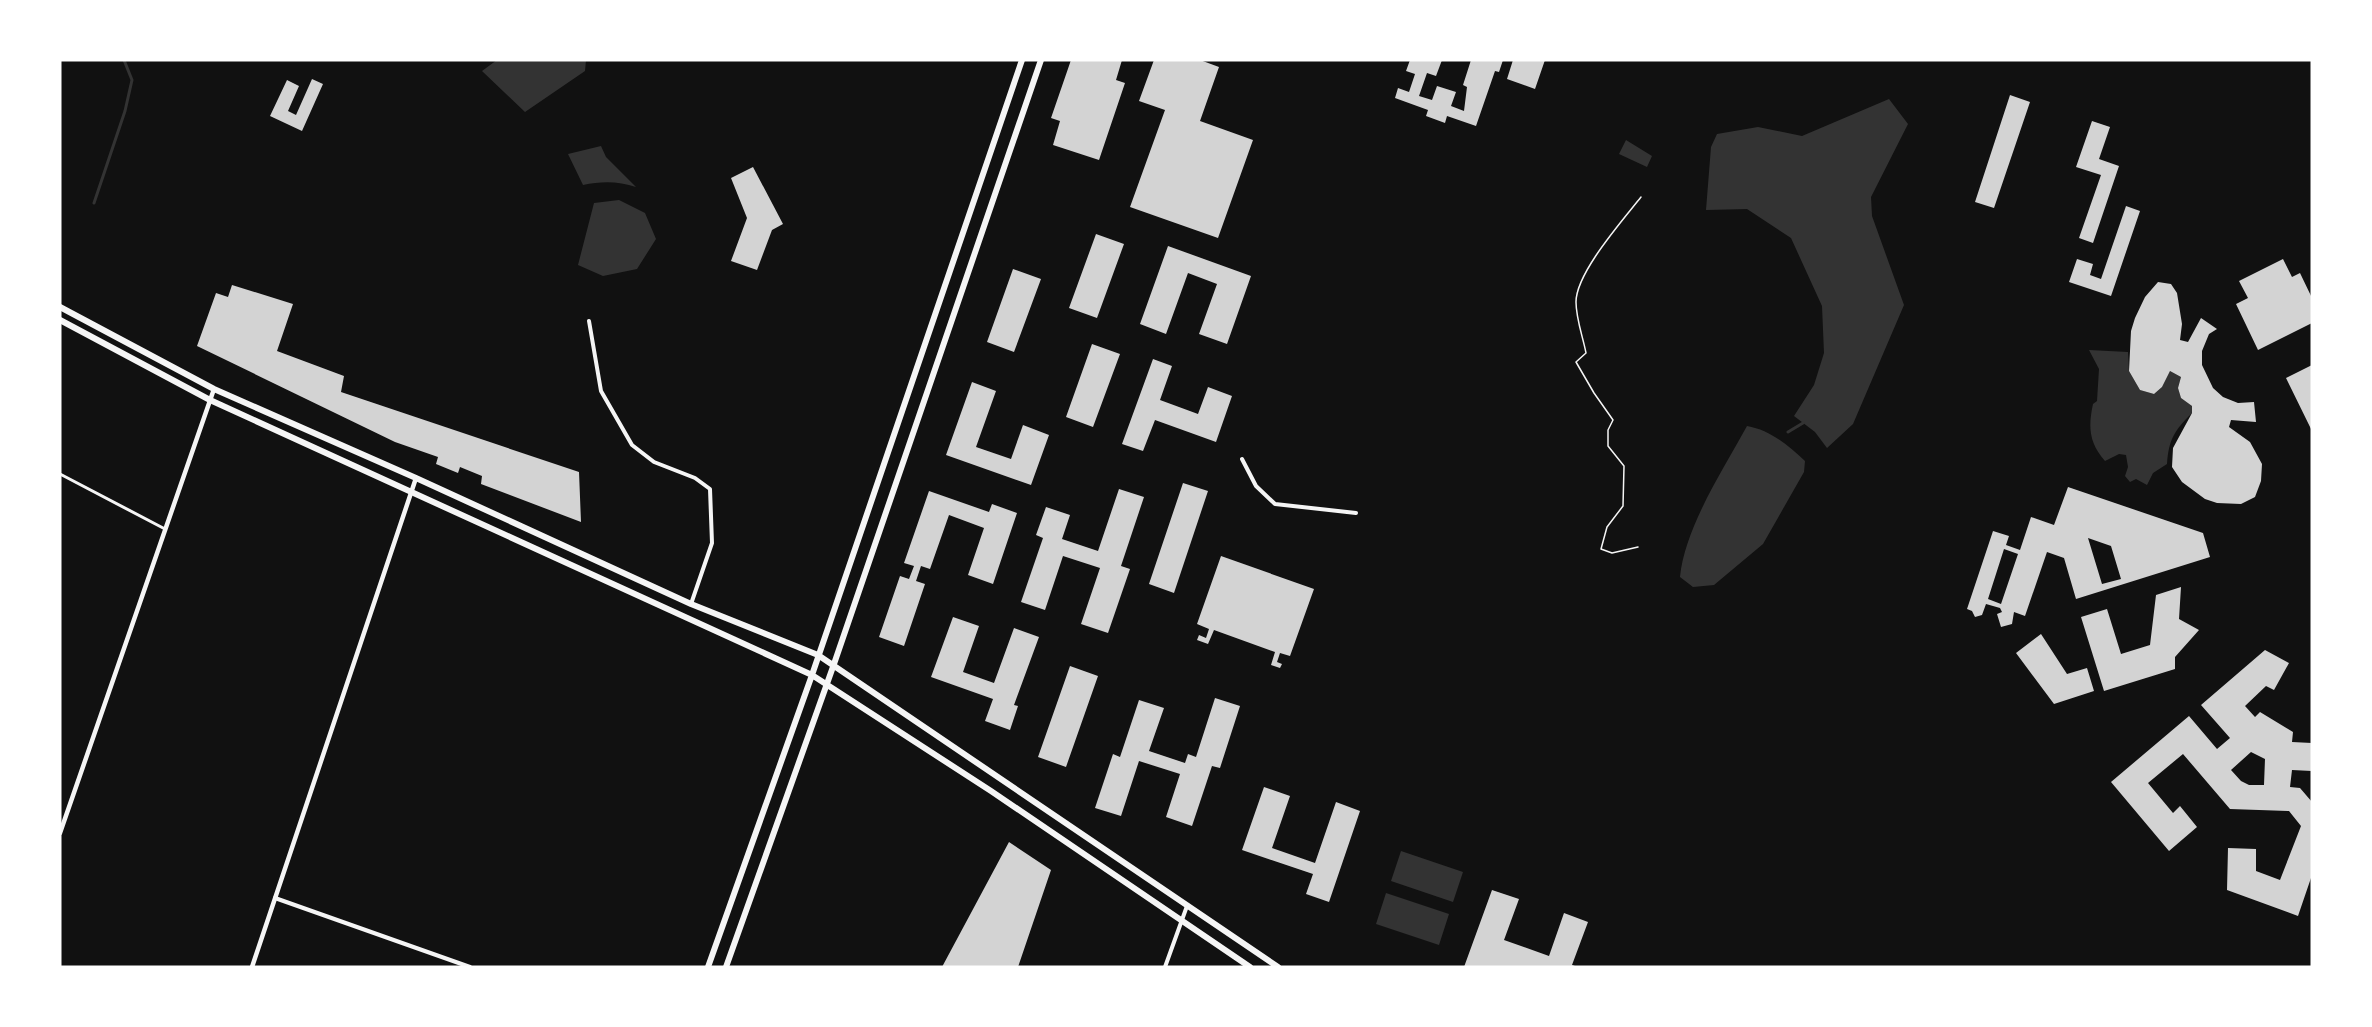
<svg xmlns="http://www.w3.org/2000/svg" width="2372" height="1027" viewBox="0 0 2372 1027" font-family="'Source Serif 4',serif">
	<rect width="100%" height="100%" fill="#111"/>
	<path fill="#333" d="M497,60H586L585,71L525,112L482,71Z
		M1889,99L1908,124L1871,197L1872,216L1904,305L1853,424L1827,448L1815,432L1794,416L1814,385L1824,353L1822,306L1791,238L1747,209L1706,210L1711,147L1717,134L1758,127L1802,136Z
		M1626,140L1652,156L1647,167L1619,154Z
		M601,146L606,157L636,187C619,181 601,181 583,185L568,154Z
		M619,200L645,213L656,239L637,269L603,276L578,265L594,203Z
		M2089,350L2128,352L2129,371L2140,390L2154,394L2162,387L2170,371L2181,377L2178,388L2181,398L2192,406V413C2174,431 2169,439 2167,464L2153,473L2147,485L2136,479L2130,482L2125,476L2128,467L2126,455L2119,454L2105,461C2089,443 2088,427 2093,404L2097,401L2099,369Z
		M1747,426C1770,430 1788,445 1805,461L1804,472L1763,544L1714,585L1693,587L1680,577C1685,527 1723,470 1747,426Z
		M1401,851L1463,872L1453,902L1391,881Z
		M1386,893L1449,914L1439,945L1376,924Z"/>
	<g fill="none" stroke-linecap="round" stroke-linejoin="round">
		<path stroke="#333" stroke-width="3" d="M94,203L125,111L132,80L124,60
			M1788,432L1803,423"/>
	</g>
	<path fill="#d3d3d3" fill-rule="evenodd" d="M1071,60H1122L1116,80L1125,83L1099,160L1053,145L1060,121L1051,118Z
		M1154,60H1200L1219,67L1200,121L1253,140L1218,238L1130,207L1165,110L1139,101Z
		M1410,60H1442L1436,76L1427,73L1419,96L1432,100L1437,86L1456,92L1451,106L1464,111L1467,87L1463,85L1471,60H1503L1499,72L1495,71L1476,126L1447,116L1445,123L1426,116L1428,110L1395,98L1398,88L1409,92L1415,74L1406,71Z
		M1513,60H1545L1535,89L1507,79Z
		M312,79L323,84L302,131L270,116L287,80L299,86L288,111L296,115Z
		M2010,95L2030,102L1994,208L1975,202Z
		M2092,121L2110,127L2099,159L2119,166L2093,243L2079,238L2101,175L2076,167Z
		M753,167L783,224L772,230L757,270L731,261L747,218L731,178Z
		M2126,206L2140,211L2111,296L2069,282L2077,259L2093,264L2090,275L2101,279Z
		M1096,234L1124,244L1097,318L1069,308Z
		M1168,246L1251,276L1227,344L1199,334L1217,284L1188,273L1166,334L1140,324Z
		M2283,259L2292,277L2300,273L2312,298V323L2258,350L2236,304L2248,298L2239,281Z
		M1013,269L1041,279L1014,352L987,342Z
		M2158,282L2171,284L2177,293L2182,324L2180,340L2188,342L2201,318L2217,329L2209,334L2202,351V365L2213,388L2223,397L2238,403L2254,402L2256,422L2231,420L2229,427L2250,442L2262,464L2261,481L2255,497L2241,504L2217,503L2205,499L2182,482L2172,467L2173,448L2192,413V406L2181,398L2178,388L2181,377L2170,371L2162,387L2154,394L2140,390L2129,371L2131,331L2135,318L2145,297Z
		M232,285L293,304L277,351L344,376L341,392L579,472L581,522L481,484L482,476L460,467L458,473L436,464L438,457L395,442L197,346L216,293L228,297Z
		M1092,344L1120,354L1093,427L1066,417Z
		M1153,359L1172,366L1160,400L1198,414L1208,387L1232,396L1216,442L1155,420L1143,451L1122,444Z
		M2312,365V431L2286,378Z
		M972,382L996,391L976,447L1011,459L1023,425L1049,435L1031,485L946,455Z
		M1183,483L1208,491L1174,593L1149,584Z
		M2068,487L2203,533L2210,557L2076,599L2064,558L2047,552L2025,616L2014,612L2012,624L2001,627L1997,614L2002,612L2000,608L1986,604L1982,615L1975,617L1972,611L1967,609L1993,531L2009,536L2006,545L2020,550L2031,517L2054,525ZM2088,538L2111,546L2121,579L2102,584ZM2004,549L2018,554L2001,604L1988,599Z
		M1119,489L1144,497L1121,566L1130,569L1108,633L1081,624L1100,568L1063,556L1045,610L1021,602L1043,538L1036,535L1046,507L1070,515L1062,539L1098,551Z
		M929,491L989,512L992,504L1017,513L993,584L968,575L984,528L949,515L930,569L921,566L916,581L925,584L904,646L879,637L900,576L909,579L914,566L904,563Z
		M1221,556L1314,589L1290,656L1280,653L1277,662L1282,664L1280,668L1271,665L1275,652L1214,630L1208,644L1197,640L1199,635L1206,638L1209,629L1197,624Z
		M2181,587L2179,619L2199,630L2175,657V669L2104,691L2081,617L2107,609L2121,654L2150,645L2156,595Z
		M953,617L979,626L963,672L994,683L1014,628L1039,637L1014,705L1018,706L1010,730L985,721L993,699L931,677Z
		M2041,634L2067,674L2087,668L2094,691L2054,704L2016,653Z
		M2265,650L2289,663L2274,690L2266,686L2245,706L2255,717L2260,712L2293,732L2292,742L2312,743V771L2292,770L2290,787L2300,788L2312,802V875L2298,916L2227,890L2228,848L2256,849V871L2280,880L2301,826L2289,811L2230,809L2183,754L2148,783L2173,813L2180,806L2197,827L2169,851L2111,782L2189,716L2217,749L2230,738L2201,705ZM2251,752L2265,759L2264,785H2249L2241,781L2231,770Z
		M1070,666L1098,676L1066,767L1038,757Z
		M1215,698L1240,706L1220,768L1212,766L1192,826L1166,817L1180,774L1139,761L1121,816L1095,808L1113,754L1120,757L1139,700L1164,708L1149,751L1185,763L1188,754L1196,757Z
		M1264,787L1290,796L1272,848L1315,863L1336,802L1360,811L1329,902L1306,894L1313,874L1242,850Z
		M1009,842L1051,870L1018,967H942Z
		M1492,890L1519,899L1504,940L1549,956L1564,913L1588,922L1572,965L1578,967H1464Z"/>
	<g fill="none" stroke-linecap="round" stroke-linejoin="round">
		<path stroke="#f5f5f5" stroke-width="1.5" d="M1638,547L1612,553L1601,549L1607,527L1623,506L1624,466L1608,446V430L1613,420L1594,393L1576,362L1586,353C1583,337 1576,319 1576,302C1576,273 1622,221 1641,197"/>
		<path stroke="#f5f5f5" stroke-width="3" d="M60,474L165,529"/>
		<path stroke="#f5f5f5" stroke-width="4" d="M589,321L601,391L632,445L654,462L695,478L710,489L712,543L691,604
			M1242,459L1256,486L1275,504L1356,513
			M275,898L470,967
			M1165,967L1187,906"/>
		<path stroke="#f5f5f5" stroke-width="4.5" d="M60,833L214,389
			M252,967L416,478"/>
		<path stroke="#f5f5f5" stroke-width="6" d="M60,307L214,389L416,478L691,604L818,655L1278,967
			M60,320L210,400L812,675L991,791L1250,967
			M708,967L812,675L1022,60
			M726,967L834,664L1041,60"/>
	</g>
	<rect width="2372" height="1027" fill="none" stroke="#ffffff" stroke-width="123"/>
</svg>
